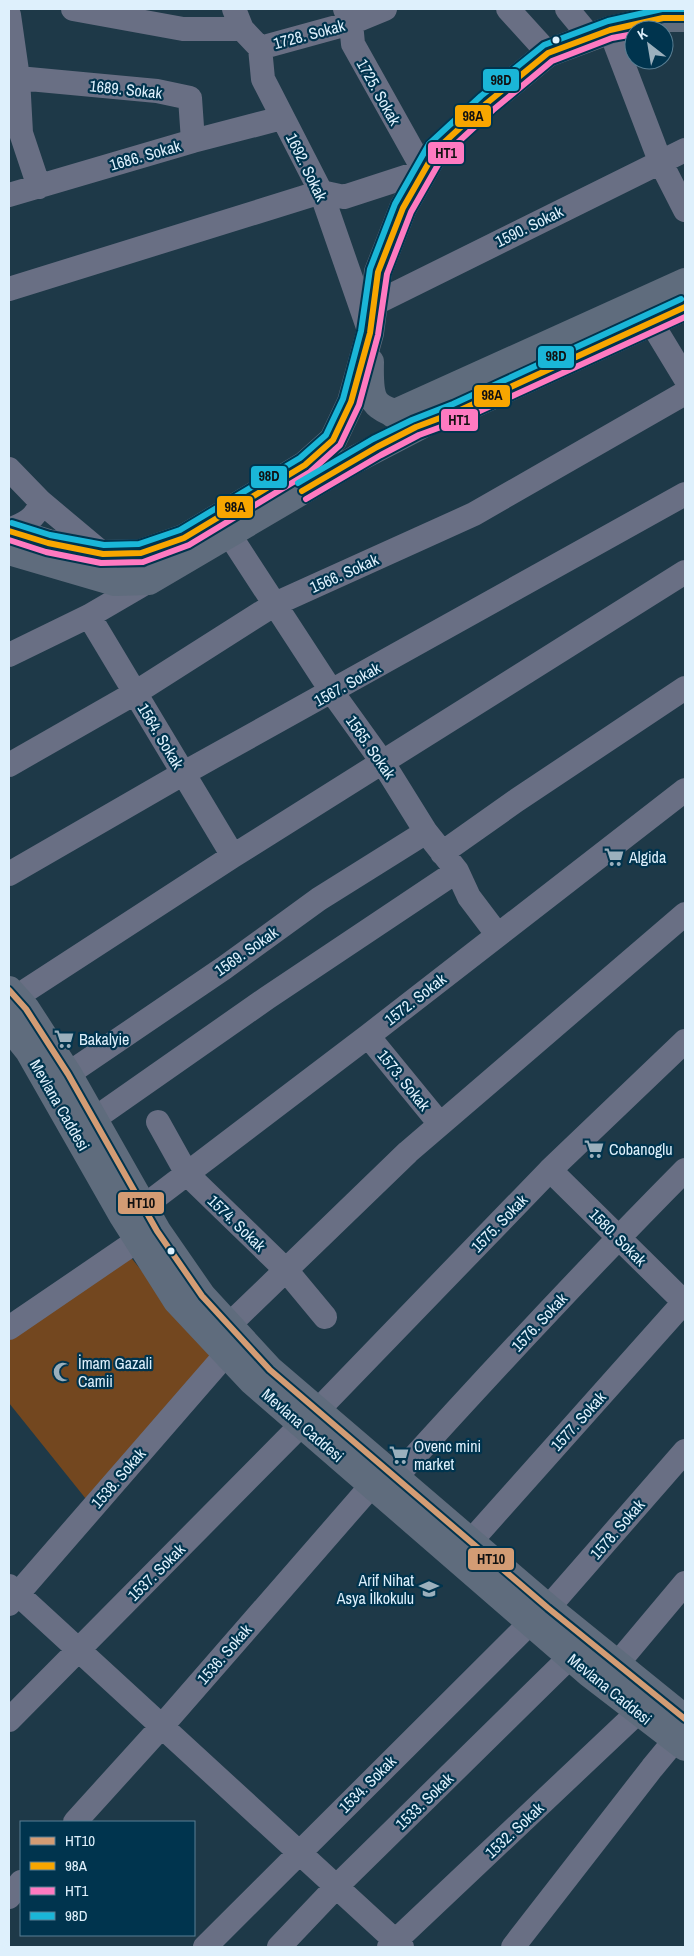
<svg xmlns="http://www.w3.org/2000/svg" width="694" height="1956" viewBox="0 0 694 1956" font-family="'Archivo Narrow',sans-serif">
	<rect width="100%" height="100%" fill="#1e3948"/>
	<path fill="#73471f" d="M128,1254L214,1359L86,1499L9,1403V1339Z"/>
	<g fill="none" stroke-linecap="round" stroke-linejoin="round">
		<path stroke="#696f84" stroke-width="24" d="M73,9L183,29H242
			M234,9L242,29L260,48L263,79L321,192L370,333
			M508,9L548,53
			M567,9L591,38
			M9,15L18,78L21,133L39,187
			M610,30L660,161L685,210
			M260,48L351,23L385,9
			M18,78L157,91L190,98L193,141
			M9,195L193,141L282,118
			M9,289L321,192L344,197L424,171L353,44L351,23L345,9
			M374,304L685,150
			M651,322L685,378
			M9,469L41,502L103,554
			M9,530C24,524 36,519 41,502
			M229,534L332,692L383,763L426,832L457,871L469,897L497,934
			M89,616L233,856
			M9,655L89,616L149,581
			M9,765L135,693L275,604L474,514L685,393
			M442,853L517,800L685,688
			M9,874L184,773L685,494
			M16,997L233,856L685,572
			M368,1036L440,1124
			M68,1074L224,968L319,899L426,832
			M94,1119L267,998L457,871
			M158,1122L187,1174L286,1270L325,1317
			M550,1170L685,1303
			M143,1207L368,1036L685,790
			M229,1325L408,1152L685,914
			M9,1328L138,1240
			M318,1410L550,1170L685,1041
			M396,1477C490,1373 586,1270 685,1170
			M471,1541L685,1301
			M9,1586L402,1947
			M9,1604L227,1353
			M548,1608L685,1451
			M617,1664L685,1583
			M9,1720L302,1424
			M75,1822L162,1726L372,1485
			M9,1897L21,1882
			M205,1947L531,1622
			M279,1947L336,1887L570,1657
			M389,1947L638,1712
			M513,1947L652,1768L685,1728"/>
		<path stroke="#5f6c7d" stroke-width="28" d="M370,362C369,402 371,409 412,417
			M393,414L685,282
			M9,531L48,543L103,554L141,553L184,538L305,465L333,440L351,402L370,333L378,272L403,208L436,150L487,103L548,53L610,30L663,18H685
			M9,551L115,582L149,581L356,459L429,421L456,412L685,307
			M9,990L26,1009L68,1074L157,1231L202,1296L270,1370L548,1608L685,1719
			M9,1026L29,1051L123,1216L177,1301L252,1381L590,1674L685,1747"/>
		<defs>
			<path id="bus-1" d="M9,990L26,1009L68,1074L157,1231L202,1296L270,1370L548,1608L685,1719"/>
			<path id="bus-2" d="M302,491L377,447L416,427L456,412L685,307
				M9,531L48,543L103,554L141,553L184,538L305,465L333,440L351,402L370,333L378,272L403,208L436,150L487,103L548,53L610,30L663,18H685"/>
			<path id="bus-3" d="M306,499L381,455L419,435L460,420L685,317
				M9,540L46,552L101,563L143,562L189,545L310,472L340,445L359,405L378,335L387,274L411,212L443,156L493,110L552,61L612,38L634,34"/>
			<path id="bus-4" d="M298,483L373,439L412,420L453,404L681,299
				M12,523L50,535L104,545L139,544L180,530L300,458L326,435L343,399L361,331L370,269L395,204L429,144L481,96L544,45L608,21L662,9H685"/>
		</defs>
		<use href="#bus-1" stroke="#00344e" stroke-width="10"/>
		<use href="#bus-2" stroke="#00344e" stroke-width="10"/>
		<use href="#bus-3" stroke="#00344e" stroke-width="10"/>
		<use href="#bus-4" stroke="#00344e" stroke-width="10"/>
		<use href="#bus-1" stroke="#d39c74" stroke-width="6"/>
		<use href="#bus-2" stroke="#f7a600" stroke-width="6"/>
		<use href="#bus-3" stroke="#fe7ac1" stroke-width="6"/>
		<use href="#bus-4" stroke="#1ab6d8" stroke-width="6"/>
	</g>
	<defs>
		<symbol id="supermarket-bare" viewBox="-9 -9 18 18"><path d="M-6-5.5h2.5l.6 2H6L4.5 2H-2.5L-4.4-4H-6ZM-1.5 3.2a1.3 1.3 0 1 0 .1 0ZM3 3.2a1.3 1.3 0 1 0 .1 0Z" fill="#9bb0bd" stroke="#00344e" stroke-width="2.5" paint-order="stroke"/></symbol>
		<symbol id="mosque-bare" viewBox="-9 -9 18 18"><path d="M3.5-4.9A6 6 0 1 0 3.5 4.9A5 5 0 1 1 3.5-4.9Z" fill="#9bb0bd" stroke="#00344e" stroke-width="2.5" paint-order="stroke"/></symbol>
		<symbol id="school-bare" viewBox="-9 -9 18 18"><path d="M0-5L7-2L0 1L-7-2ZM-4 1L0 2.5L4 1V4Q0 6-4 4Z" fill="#9bb0bd" stroke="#00344e" stroke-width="2.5" paint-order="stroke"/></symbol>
	</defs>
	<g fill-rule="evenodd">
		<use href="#supermarket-bare" x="600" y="843" width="28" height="28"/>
		<use href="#supermarket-bare" x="50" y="1025" width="28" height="28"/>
		<use href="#supermarket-bare" x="580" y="1135" width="28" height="28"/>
		<use href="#mosque-bare" x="49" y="1358" width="28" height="28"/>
		<use href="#supermarket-bare" x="385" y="1441" width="28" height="28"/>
		<use href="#school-bare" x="415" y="1575" width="28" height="28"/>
	</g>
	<g fill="#def0fc" stroke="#00344e" stroke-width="2">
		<circle cx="556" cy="40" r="4.5"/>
		<circle cx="171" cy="1251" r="4.5"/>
	</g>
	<g text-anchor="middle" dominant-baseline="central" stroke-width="4.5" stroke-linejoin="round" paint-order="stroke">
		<g font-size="16" fill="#def0fc" stroke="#00344e">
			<text transform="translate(309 34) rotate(-15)">1728. Sokak</text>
			<text transform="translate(126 89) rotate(6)">1689. Sokak</text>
			<text transform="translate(379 92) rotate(61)">1725. Sokak</text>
			<text transform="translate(145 155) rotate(-16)">1686. Sokak</text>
			<text transform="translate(307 167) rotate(64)">1692. Sokak</text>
			<text transform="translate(529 226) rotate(-26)">1590. Sokak</text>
			<text transform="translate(344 573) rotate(-24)">1566. Sokak</text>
			<text transform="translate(347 684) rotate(-29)">1567. Sokak</text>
			<text transform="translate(161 736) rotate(59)">1564. Sokak</text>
			<text transform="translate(371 747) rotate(55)">1565. Sokak</text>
			<text transform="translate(246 951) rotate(-35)">1569. Sokak</text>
			<text transform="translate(415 999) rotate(-38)">1572. Sokak</text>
			<text transform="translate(404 1080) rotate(51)">1573. Sokak</text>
			<text transform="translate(60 1105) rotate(60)">Mevlana Caddesi</text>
			<text transform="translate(237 1223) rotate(44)">1574. Sokak</text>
			<text transform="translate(499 1223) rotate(-46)">1575. Sokak</text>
			<text transform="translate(618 1237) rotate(45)">1580. Sokak</text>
			<text transform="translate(539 1322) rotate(-47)">1576. Sokak</text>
			<text transform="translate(578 1421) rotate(-48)">1577. Sokak</text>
			<text transform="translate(303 1425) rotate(41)">Mevlana Caddesi</text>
			<text transform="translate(118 1478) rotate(-49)">1538. Sokak</text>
			<text transform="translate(617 1529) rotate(-49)">1578. Sokak</text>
			<text transform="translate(156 1572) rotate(-45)">1537. Sokak</text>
			<text transform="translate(224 1654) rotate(-49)">1536. Sokak</text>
			<text transform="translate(610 1689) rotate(39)">Mevlana Caddesi</text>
			<text transform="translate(367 1784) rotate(-45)">1534. Sokak</text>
			<text transform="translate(424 1801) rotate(-44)">1533. Sokak</text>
			<text transform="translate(514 1830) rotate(-43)">1532. Sokak</text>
		</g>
		<g font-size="16" fill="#def0fc" stroke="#00344e" text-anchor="start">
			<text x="629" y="857">Algida</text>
			<text x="79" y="1039">Bakalyie</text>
			<text x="609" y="1149">Cobanoglu</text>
			<text x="78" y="1363">İmam Gazali<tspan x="78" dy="18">Camii</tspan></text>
			<text x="414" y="1446">Ovenc mini<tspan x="414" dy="18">market</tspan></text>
			<text x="414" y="1580" text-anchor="end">Arif Nihat<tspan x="414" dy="18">Asya İlkokulu</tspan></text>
		</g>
	</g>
	<g stroke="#00344e" stroke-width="2">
		<rect x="482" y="68" width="38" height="24" rx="5" fill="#1ab6d8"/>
		<rect x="454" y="104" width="38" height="24" rx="5" fill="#f7a600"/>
		<rect x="427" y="141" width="38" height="24" rx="5" fill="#fe7ac1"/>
		<rect x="537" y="345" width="38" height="24" rx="5" fill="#1ab6d8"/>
		<rect x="473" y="384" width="38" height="24" rx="5" fill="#f7a600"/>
		<rect x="440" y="408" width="39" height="24" rx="5" fill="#fe7ac1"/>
		<rect x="250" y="465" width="38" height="24" rx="5" fill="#1ab6d8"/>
		<rect x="216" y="495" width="38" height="24" rx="5" fill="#f7a600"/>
		<rect x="117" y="1191" width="48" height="24" rx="5" fill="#d39c74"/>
		<rect x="467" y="1547" width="48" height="24" rx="5" fill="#d39c74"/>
	</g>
	<g font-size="14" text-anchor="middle" font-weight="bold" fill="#111">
		<text x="501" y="85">98D</text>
		<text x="473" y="121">98A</text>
		<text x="446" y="158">HT1</text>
		<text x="556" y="361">98D</text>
		<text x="492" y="400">98A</text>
		<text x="459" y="425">HT1</text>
		<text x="269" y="481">98D</text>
		<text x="235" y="512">98A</text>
		<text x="141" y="1208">HT10</text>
		<text x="491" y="1564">HT10</text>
	</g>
	<rect width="694" height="1956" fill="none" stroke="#def0fc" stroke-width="20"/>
	<rect x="20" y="1821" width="175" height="115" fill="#00344e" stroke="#597f94"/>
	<rect x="30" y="1837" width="25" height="8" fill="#d39c74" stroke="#597f94"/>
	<text x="65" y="1846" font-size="15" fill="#def0fc">HT10</text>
	<rect x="30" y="1862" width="25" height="8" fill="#f7a600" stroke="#597f94"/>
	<text x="65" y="1871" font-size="15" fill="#def0fc">98A</text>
	<rect x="30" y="1887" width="25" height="8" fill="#fe7ac1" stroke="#597f94"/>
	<text x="65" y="1896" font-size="15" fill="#def0fc">HT1</text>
	<rect x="30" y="1912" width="25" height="8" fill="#1ab6d8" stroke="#597f94"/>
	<text x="65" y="1921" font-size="15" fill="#def0fc">98D</text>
	<g transform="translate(649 45) rotate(329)"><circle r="24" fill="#00344e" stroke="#597f94"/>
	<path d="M0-4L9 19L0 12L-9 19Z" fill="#9bb0bd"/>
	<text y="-8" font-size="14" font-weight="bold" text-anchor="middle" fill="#def0fc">K</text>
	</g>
</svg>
